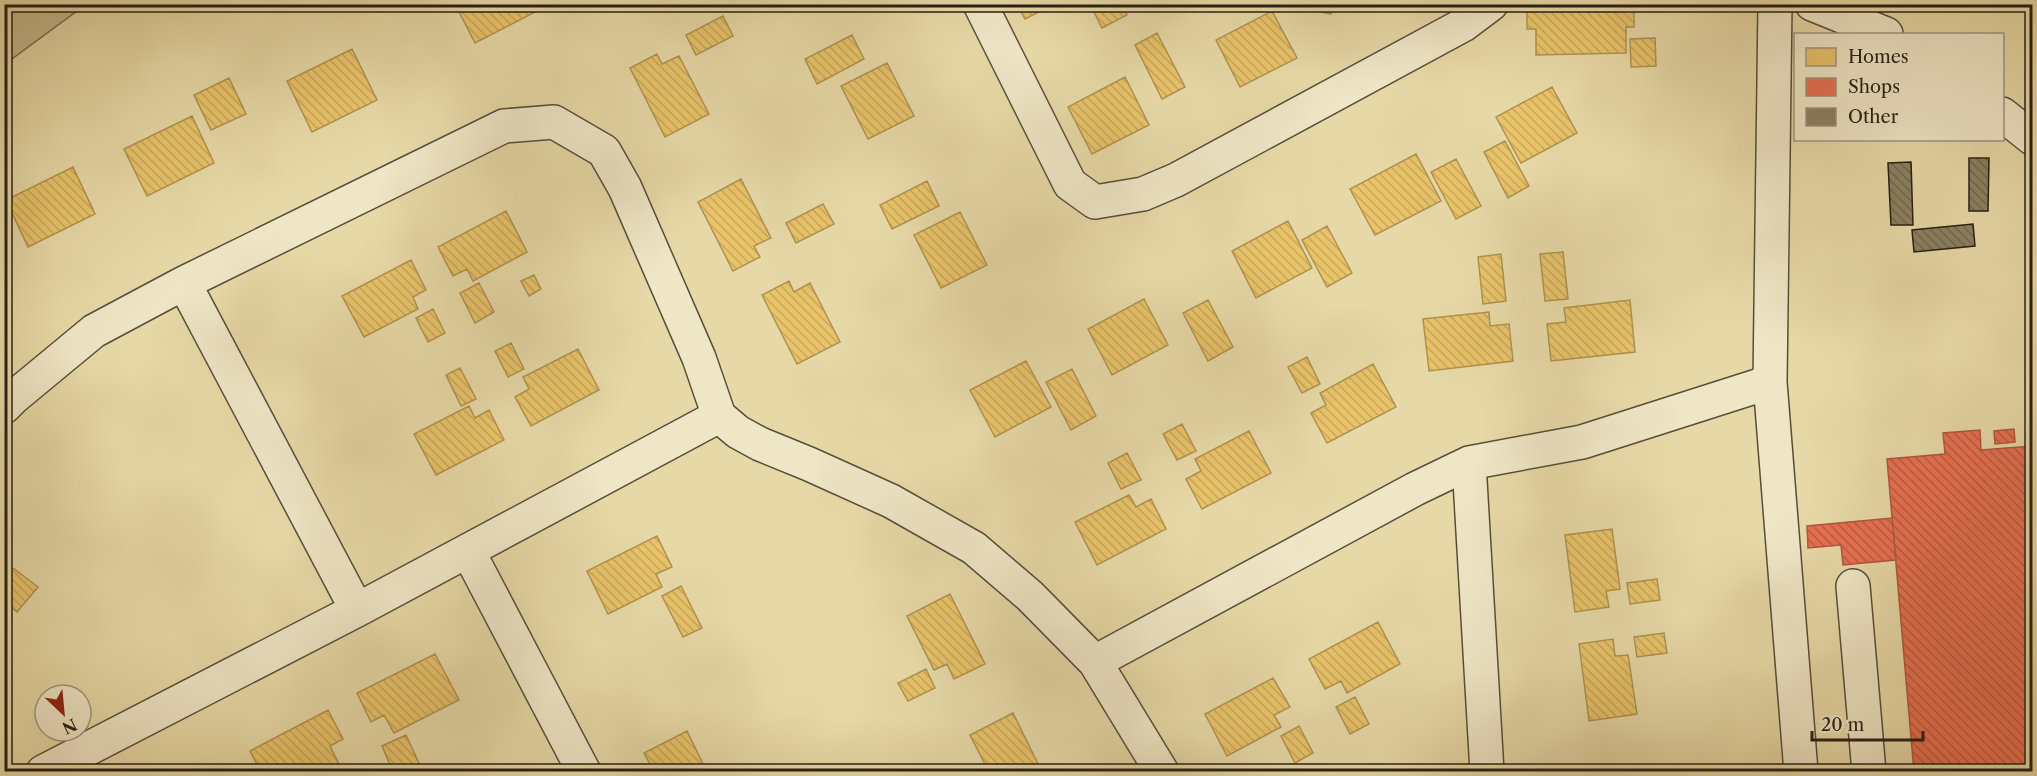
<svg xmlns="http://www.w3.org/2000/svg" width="2037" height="776" viewBox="0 0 2037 776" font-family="'Libre Caslon Text',serif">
	<defs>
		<pattern id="homes-back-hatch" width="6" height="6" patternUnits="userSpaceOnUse" patternTransform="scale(1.5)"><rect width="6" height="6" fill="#e9c46a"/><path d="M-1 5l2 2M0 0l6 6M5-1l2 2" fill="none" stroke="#c8a85b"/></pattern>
		<pattern id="shops-back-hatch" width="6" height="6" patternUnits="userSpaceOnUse" patternTransform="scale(1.5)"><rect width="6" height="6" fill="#e76f51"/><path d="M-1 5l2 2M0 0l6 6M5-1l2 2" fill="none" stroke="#bb5b42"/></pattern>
		<pattern id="building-back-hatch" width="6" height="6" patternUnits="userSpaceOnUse" patternTransform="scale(1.5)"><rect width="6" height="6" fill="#8b8061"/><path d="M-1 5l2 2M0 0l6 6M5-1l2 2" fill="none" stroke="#72684f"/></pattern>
	</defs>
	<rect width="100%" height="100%" fill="#e7d9a7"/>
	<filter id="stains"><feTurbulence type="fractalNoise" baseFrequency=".00333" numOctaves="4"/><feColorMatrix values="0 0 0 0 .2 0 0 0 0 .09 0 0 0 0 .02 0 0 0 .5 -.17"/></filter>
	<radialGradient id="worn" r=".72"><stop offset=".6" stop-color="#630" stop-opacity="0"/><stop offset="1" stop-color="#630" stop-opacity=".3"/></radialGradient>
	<path fill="#c6b98e" stroke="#766c52" stroke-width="1.5" d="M5,4H85V5L5,64Z"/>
	<path fill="url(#homes-back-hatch)" stroke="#af9250" stroke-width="1.5" d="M455,4H541L543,8L475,43Z
		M1017,4H1054L1025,19Z
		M1090,4H1122L1127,15L1102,28Z
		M1283,4H1333L1331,14Z
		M1527,4H1634V27H1626V53L1536,55V29H1527Z
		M1272,11L1297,58L1240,87L1216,40Z
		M723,16L733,36L696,55L686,35Z
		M1157,33L1185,87L1162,99L1135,45Z
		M852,35L864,59L817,84L805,59Z
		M1655,38L1656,66L1631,67L1630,39Z
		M352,49L377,100L312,132L287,81Z
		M657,54L662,64L679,56L709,114L665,137L630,68Z
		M887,63L914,116L868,139L841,86Z
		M1125,77L1149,125L1092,154L1068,107Z
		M229,78L246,114L211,130L194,95Z
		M1552,87L1577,133L1521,163L1496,117Z
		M192,116L214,163L147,196L124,149Z
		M1505,141L1529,186L1508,198L1484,152Z
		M1416,154L1441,201L1375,235L1350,189Z
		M1456,159L1481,206L1456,219L1431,172Z
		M73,167L95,214L28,247L6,200Z
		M741,179L771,238L754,246L760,257L733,271L698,202Z
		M927,181L939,206L892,229L880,205Z
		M823,204L834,224L796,243L786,223Z
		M506,211L527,252L473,281L467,269L453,276L438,247Z
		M960,212L987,265L941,288L914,235Z
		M1288,221L1312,268L1256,298L1232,251Z
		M1327,226L1352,273L1327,287L1302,240Z
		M1563,252L1568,299L1545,301L1540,254Z
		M1501,254L1506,301L1483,304L1478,257Z
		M411,260L426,290L413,297L418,309L364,337L342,296Z
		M534,275L541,289L529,296L521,281Z
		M789,281L794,292L810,283L840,342L797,364L762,295Z
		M479,283L494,312L475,323L460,293Z
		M1144,299L1168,345L1112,375L1088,329Z
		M1208,300L1233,347L1208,361L1183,313Z
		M1630,300L1635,352L1551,361L1547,324L1566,322L1564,308Z
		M433,309L445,333L428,342L416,318Z
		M1489,312L1490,326L1509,324L1513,361L1429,371L1423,319Z
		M511,343L524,369L508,377L495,351Z
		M578,349L599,390L531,426L515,397L529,389L523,377Z
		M1307,357L1320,384L1302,393L1288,367Z
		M1026,361L1051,407L995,437L970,390Z
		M1373,364L1396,407L1327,443L1311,413L1326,405L1320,393Z
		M460,368L476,399L461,406L446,375Z
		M1072,369L1096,416L1071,430L1046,382Z
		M469,406L475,418L489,410L504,440L436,475L414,434Z
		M1182,424L1196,451L1177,460L1163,434Z
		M1249,431L1271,473L1202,509L1186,479L1201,471L1195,459Z
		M1127,453L1141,480L1121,489L1108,463Z
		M1129,495L1136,507L1151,499L1166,529L1097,565L1075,522Z
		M1612,529L1620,589L1606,591L1609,607L1575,612L1565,535Z
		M657,536L672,567L656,574L662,587L608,614L587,571Z
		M13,568L38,587L17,612L4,602V578Z
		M1657,579L1660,600L1630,604L1627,583Z
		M681,586L702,628L683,637L662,596Z
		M950,594L985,664L954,679L947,664L934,670L907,616Z
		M1378,622L1400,664L1347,693L1341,681L1325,689L1309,659Z
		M1664,633L1667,653L1637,657L1634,637Z
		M1613,639L1615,656L1628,655L1637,714L1589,721L1579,644Z
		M435,654L459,700L394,733L384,715L371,722L357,693Z
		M926,669L935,688L908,701L898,683Z
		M1273,678L1290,707L1274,715L1281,727L1227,756L1205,714Z
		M1355,697L1369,724L1350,734L1336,707Z
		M328,710L343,739L330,746L339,764L325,772H261L250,751Z
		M1013,713L1042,772H989L970,735Z
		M1299,726L1313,753L1295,763L1281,736Z
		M687,731L707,772H654L644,753Z
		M406,735L423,772H393L382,746Z"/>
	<path fill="url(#shops-back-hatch)" stroke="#ad573f" stroke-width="1.5" d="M2014,429L2015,442L1995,444L1994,431Z
		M1980,430L1981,450L2032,446V772H1914L1887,459L1945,454L1943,433Z
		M1892,518L1896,560L1843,565L1841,545L1808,548L1807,526Z"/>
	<path fill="url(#building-back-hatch)" stroke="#271f15" stroke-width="1.5" d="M1969,158H1989L1988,211H1969Z
		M1911,162L1913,225H1891L1888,163Z
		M1973,224L1975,246L1914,252L1912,230Z"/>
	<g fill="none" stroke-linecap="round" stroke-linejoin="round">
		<defs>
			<path id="minor" d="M980,4L1070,184L1095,202L1143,194L1176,180L1463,25L1491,4
				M1775,4L1770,382L1801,772
				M1812,4L1886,34
				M2002,114L2032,138
				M184,283L357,610
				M4,407L13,398L94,331L184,283L504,126L554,122L604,151L625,188L699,358L719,416L738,432L760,444L809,464L891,501L974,548L1030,596L1095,662L1162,772
				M1469,463L1487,772
				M468,551L584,772
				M1853,586L1869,772
				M1095,662L1415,489L1469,463L1582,442L1770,382
				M43,772L357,610L719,416"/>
		</defs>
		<use href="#minor" stroke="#574e3a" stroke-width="36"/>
		<use href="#minor" stroke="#efe6c6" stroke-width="33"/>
	</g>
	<rect width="2037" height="776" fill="none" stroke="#e7d9a7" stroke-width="24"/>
	<rect x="6" y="6" width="2025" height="764" fill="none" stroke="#271f15" stroke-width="3"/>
	<rect x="12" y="12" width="2013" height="752" fill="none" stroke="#271f15" stroke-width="1.5"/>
	<rect x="1794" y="33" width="210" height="108" fill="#efe6c6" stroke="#9f967f" stroke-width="1.5"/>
	<rect x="1806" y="48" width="30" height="18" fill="#e9c46a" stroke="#9f967f" stroke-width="1.5"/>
	<text x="1848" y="63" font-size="18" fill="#271f15">Homes</text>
	<rect x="1806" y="78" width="30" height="18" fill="#e76f51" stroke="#9f967f" stroke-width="1.5"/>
	<text x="1848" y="93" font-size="18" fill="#271f15">Shops</text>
	<rect x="1806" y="108" width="30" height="18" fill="#8b8061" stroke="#9f967f" stroke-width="1.5"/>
	<text x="1848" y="123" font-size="18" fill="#271f15">Other</text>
	<g transform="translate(63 713) rotate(154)"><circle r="28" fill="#efe6c6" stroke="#9f967f" stroke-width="1.5"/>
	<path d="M0-4.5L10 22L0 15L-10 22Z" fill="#8f2418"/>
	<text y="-9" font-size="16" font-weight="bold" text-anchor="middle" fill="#271f15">N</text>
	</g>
	<path d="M1812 731v9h111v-9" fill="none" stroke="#271f15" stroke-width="3"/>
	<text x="1821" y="731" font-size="18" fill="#271f15" stroke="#efe6c6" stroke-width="4.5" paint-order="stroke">20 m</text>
	<rect width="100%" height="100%" filter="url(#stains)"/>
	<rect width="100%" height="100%" fill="url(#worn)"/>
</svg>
